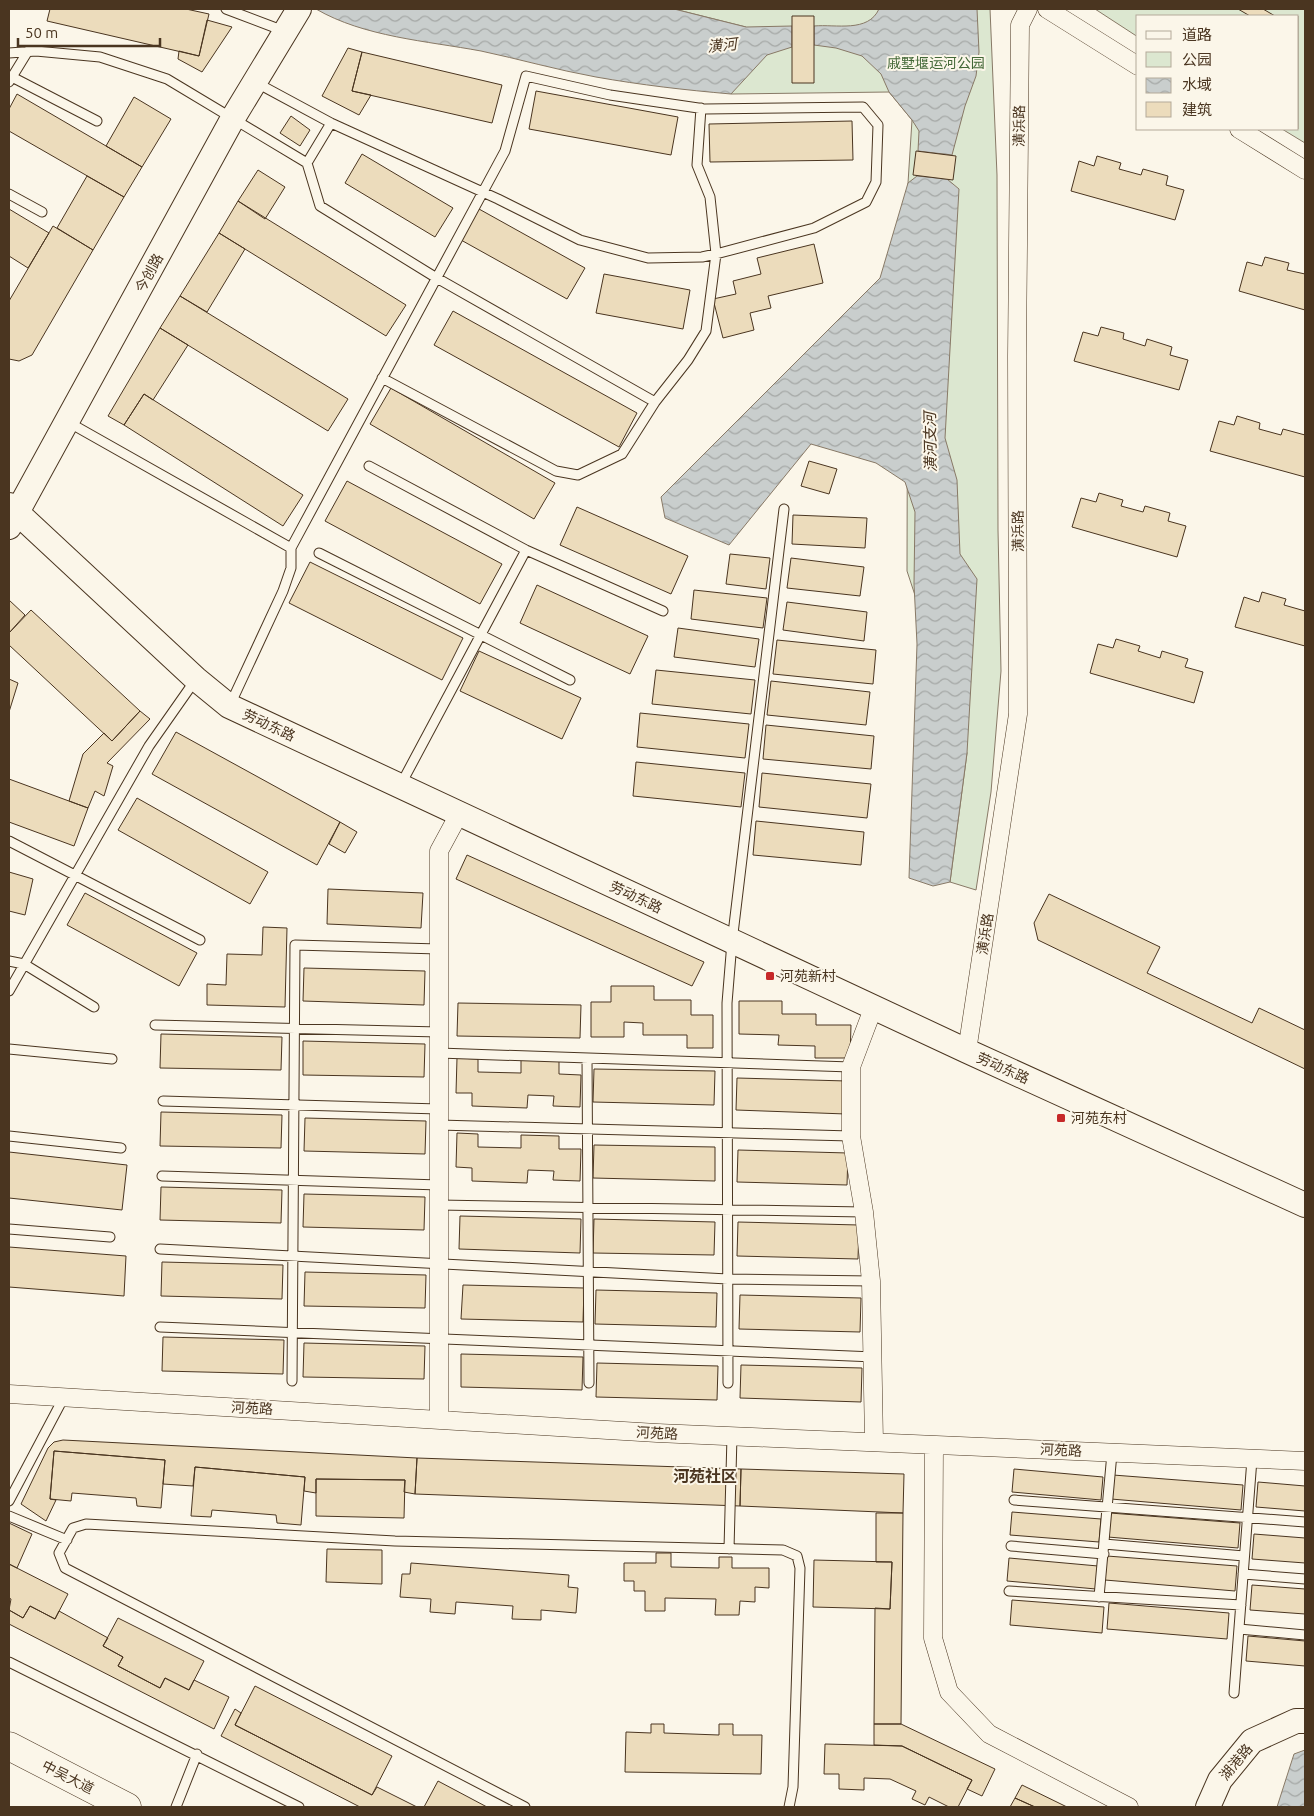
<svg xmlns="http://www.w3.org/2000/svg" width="1314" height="1816" viewBox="0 0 1314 1816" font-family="Ubuntu,'Noto Sans SC',sans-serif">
	<defs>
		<pattern id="water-waves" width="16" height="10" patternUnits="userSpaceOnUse" patternTransform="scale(1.25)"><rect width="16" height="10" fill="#c9cecd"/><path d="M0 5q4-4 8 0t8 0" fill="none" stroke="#a5a8a6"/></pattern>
	</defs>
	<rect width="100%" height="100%" fill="#fbf6e9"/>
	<path fill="#dce7d0" stroke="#887966" d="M674,9H990L997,175L998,530L1001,671L991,792L976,890L950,882L967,753L907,571L908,183L912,120L889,92L731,94L746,27Z
		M1095,9H1305V143L1282,129H1298V16H1138V37Z"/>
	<path fill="url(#water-waves)" stroke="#887966" d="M316,9H674L746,27L792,26V47L767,55L731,94C685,90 641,85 596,77C557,70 519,59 481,51C427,41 364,37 316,9Z
		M879,9H977L979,52L976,76L965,106L952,155L918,151L919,131L912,120L889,92L881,74L862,56L836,48L814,45V26C836,24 868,33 879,9Z
		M917,176L947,179L959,189L945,438L957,480L960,554L977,579L967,753L950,882L933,886L909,878L917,644L914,584L915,512L905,482L876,463L811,444L729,545L665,518L661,497L880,278L908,183Z
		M1305,1750V1807H1277L1294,1754Z"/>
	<path fill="#ecdcbc" stroke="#4a3520" d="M50,9H186L209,14L199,56L47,21Z
		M1238,9H1263L1275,16H1250Z
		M792,16H814V83H792Z
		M207,20L232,27L202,72L178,59L179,51L199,56Z
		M348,48L362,52L352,91L371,95L359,115L322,96Z
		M362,52L502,85L492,123L352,91Z
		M536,91L678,117L671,155L529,129Z
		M17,94L142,167L124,197L9,131V109Z
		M134,97L171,119L142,167L106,146Z
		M291,116L310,130L300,146L280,133Z
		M852,121L853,160L710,162L709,124Z
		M916,151L956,156L953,180L913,175Z
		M362,154L453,208L435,237L345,183Z
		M1097,156L1121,163L1119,169L1141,175L1143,169L1168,176L1166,185L1184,190L1175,220L1071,191L1079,161L1094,166Z
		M258,170L285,187L265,219L238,201Z
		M87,176L124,197L93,250L57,228Z
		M238,201L406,305L386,336L219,233Z
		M9,209L49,233L28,268L9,256Z
		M479,209L585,268L567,299L461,240Z
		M53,226L93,250L32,355L19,361L9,359V301Z
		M219,233L245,249L207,312L180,296Z
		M814,244L823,283L768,296L771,308L750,313L754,330L723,338L713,299L736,294L733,281L761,274L757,258Z
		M1265,257L1289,263L1287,270L1305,274V310L1239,291L1247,262L1262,266Z
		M604,274L690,290L683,329L596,313Z
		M180,296L348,399L328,431L160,328Z
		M453,311L637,413L619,447L434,345Z
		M1101,327L1124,333L1123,339L1145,346L1147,339L1172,347L1170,355L1188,360L1179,390L1074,361L1083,332L1098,336Z
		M160,328L188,345L153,400L144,394L124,425L108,416Z
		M391,388L555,483L534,519L370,424Z
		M144,394L303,495L283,526L124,425Z
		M1237,416L1260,423L1259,429L1281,435L1283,429L1305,435V477L1210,451L1219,421L1234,425Z
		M809,461L837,469L829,494L801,486Z
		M347,481L502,564L480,604L325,521Z
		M1099,493L1123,500L1121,506L1143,512L1145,506L1170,513L1168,521L1186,526L1177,557L1072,527L1081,498L1096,502Z
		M577,507L688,556L671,594L560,545Z
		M793,515L867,518L865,548L792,544Z
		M730,554L770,558L766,589L726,584Z
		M791,558L864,567L860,596L787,588Z
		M310,562L463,638L442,680L289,603Z
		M537,585L648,636L630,674L520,623Z
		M694,590L767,598L763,628L691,619Z
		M1262,592L1286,599L1284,605L1305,611V646L1235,627L1244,597L1259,602Z
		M9,600L25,615L9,633Z
		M787,602L867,612L864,641L783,630Z
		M31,610L140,711L112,741L9,645V633Z
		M678,628L759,639L755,667L674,657Z
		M1116,639L1140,646L1138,651L1160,658L1162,651L1188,659L1185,667L1203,672L1194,703L1090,673L1098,644L1113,648Z
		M777,640L876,650L873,684L773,674Z
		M479,651L581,698L562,739L460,691Z
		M656,670L755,680L751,714L652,704Z
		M9,679L18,683L9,712Z
		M771,681L870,692L866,725L767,715Z
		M140,711L150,719L107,763L113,766L104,796L95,791L88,808L69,801L83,754L104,733L112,741Z
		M640,713L749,724L745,758L637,747Z
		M766,725L874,736L871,769L763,759Z
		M176,732L340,822L317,865L152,774Z
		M636,762L745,773L741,807L633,796Z
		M762,773L871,784L867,818L759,807Z
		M9,779L88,808L74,846L9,822Z
		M137,798L268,872L250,904L118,830Z
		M756,821L864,832L861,865L753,855Z
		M340,822L357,832L345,853L329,844Z
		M467,855L704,962L692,986L456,879Z
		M9,872L33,879L25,915L9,911Z
		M328,889L423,893L421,928L327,924Z
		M85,893L197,953L179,986L67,925Z
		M1049,894L1160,947L1147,973L1252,1023L1259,1008L1305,1030V1069L1038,940L1034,923Z
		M263,927L287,928L285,1007L207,1005V984L226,985L227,954L262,955Z
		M304,968L425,971L424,1005L303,1001Z
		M611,986H654V1000H691V1015H713V1048H687V1035H643V1023L624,1022V1037H591V1002H611Z
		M739,1001H782V1014H816V1025H851L850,1058H815V1046L778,1045L779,1035L739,1034Z
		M458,1003L581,1005L580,1038L457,1036Z
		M161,1034L282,1037L281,1070L160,1068Z
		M303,1041L425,1044L424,1077L303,1075Z
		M457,1058L478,1059V1072L521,1073V1060L559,1061V1074L581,1075L580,1107L553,1106L554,1096L528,1095L527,1108L472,1106V1093H456Z
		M594,1069L715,1071L714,1105L593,1102Z
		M737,1078L847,1081L846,1114L736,1110Z
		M161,1112L282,1115L281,1148L160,1146Z
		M305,1118L426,1121L425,1154L304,1151Z
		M457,1133L478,1134V1147L521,1148V1135L559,1136V1149H581L580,1181L553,1180L554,1171L528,1170L527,1183L472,1181V1168L456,1167Z
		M594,1145L715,1147V1181L593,1178Z
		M738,1150L848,1153L847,1185L737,1182Z
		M9,1152L127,1165L122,1210L9,1198Z
		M161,1187L282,1190L281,1223L160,1220Z
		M304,1194L425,1197L424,1230L303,1227Z
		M460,1216L581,1219L580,1253L459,1249Z
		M594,1219L715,1222L714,1255L593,1253Z
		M738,1222L859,1225L858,1259L737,1256Z
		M9,1247L126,1256L124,1296L9,1287Z
		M162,1262L283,1265L282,1299L161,1296Z
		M305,1272L426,1275L425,1308L304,1306Z
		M463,1285L584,1288L583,1322L461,1319Z
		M596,1290L717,1293L716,1327L595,1324Z
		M740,1295L861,1298L860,1332L739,1329Z
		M163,1337L284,1340L283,1374L162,1371Z
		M304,1343L425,1346L424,1379L303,1377Z
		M461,1354L583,1357L582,1390L461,1387Z
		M597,1363L718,1366L717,1400L596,1397Z
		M741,1365L862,1368L861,1402L740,1398Z
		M63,1440L417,1458L415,1494L404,1492L405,1480L316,1479V1493L304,1491L305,1477L195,1467L193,1486L163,1484L165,1460L54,1451L50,1499L56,1500L46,1521L21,1504L48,1448L54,1442Z
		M54,1451L165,1460L161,1508L137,1506L136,1498L72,1493L71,1501L50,1499Z
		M417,1458L741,1469L740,1506L415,1494Z
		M195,1467L305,1477L301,1525L277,1523L276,1515L212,1510L211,1517L191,1516Z
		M741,1469L904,1474L903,1513L740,1506Z
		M1014,1469L1103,1477L1101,1500L1012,1492Z
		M1113,1475L1243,1485L1241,1510L1111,1499Z
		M316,1479L405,1480L404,1518L316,1516Z
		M1258,1482L1305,1486V1511L1256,1507Z
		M1012,1512L1101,1519L1099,1542L1010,1535Z
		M876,1513H903L901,1724H874L875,1608L890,1609L892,1562H876Z
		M1110,1513L1240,1523L1238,1548L1108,1537Z
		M9,1523L32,1534L17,1568L9,1564Z
		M1254,1534L1305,1538V1563L1252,1559Z
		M327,1549L382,1550V1584L326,1582Z
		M656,1553H671V1567L719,1568V1557H732V1568H769V1588L755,1587V1602L740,1601L739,1615H715L716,1599L665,1598V1611H645V1591H634V1581H624V1563H656Z
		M1107,1556L1237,1566L1235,1591L1105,1580Z
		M1009,1558L1098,1566L1096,1589L1007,1581Z
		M814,1560L892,1562L890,1609L813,1607Z
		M411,1563L569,1575L568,1587L578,1588L576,1613L541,1610V1620L512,1619L513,1606L456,1602L455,1614L430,1612L431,1599L400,1597L402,1574H410Z
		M9,1564L68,1594L55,1619L30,1606L23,1618L9,1610L11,1599L9,1598Z
		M1252,1585L1305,1589V1614L1250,1610Z
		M1012,1600L1104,1607L1102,1633L1010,1625Z
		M1109,1603L1229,1613L1227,1639L1107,1629Z
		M30,1606L55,1619L59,1611L108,1638L103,1646L123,1657L118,1666L160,1688L165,1678L189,1690L194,1680L229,1697L214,1729L9,1624V1610L23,1618Z
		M118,1618L204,1661L189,1690L165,1678L160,1688L118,1666L123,1657L103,1646Z
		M1248,1636L1305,1641V1666L1246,1661Z
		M255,1686L392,1756L372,1795L235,1725Z
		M235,1709L241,1713L235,1725L372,1795L377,1787L417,1807H360L221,1736Z
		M651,1724H664V1733L719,1735V1724H733V1735H762L761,1774L625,1772L626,1732L651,1733Z
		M874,1724H901L995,1769L982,1796L967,1789L972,1780L902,1746L874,1745Z
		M825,1744L902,1746L972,1780L958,1807H949L929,1797L925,1805L912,1799L916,1791L890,1779L864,1778V1790L839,1789V1774H824Z
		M438,1781L487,1807H424Z
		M1022,1785L1067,1807H1035L1015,1798Z
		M1015,1798L1035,1807H1010Z"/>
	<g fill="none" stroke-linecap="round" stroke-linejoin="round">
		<defs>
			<path id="lane" d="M226,9L284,31
				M9,53L36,51L100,57L167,79L307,163L320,206L435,277L655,402
				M12,77L97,121
				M9,82L28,51
				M255,82L331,123L498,199L580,240L648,258L702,257L716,254L814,228L866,202L876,182L878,125L863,107L705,109L610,95L526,76L505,151L291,548
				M307,163L331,123
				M9,194L42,212
				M382,378L556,471L578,475L622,454L655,402L688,360L706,331L716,254L710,197L697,165L701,108
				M68,422L291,548V568L283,591L230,705
				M369,466L526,550L663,611
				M319,553L570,680
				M400,786L526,550
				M9,841L200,940
				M9,961L24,964L94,1007
				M9,991L149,746L196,679
				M155,1025L439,1032
				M9,1049L112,1059
				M439,1053L851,1067
				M587,1058L589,1383
				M163,1101L439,1109
				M439,1125L851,1136
				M9,1136L121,1148
				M162,1176L439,1185
				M439,1205L864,1212
				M9,1229L110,1237
				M160,1249L728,1279L871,1281
				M160,1327L874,1357
				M292,1381L295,945L439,949
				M728,1383L727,1003L732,942L784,509
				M1014,1500L1305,1522
				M9,1501L64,1397
				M9,1516L67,1540
				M1104,1544L1244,1556
				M1011,1546L1104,1554
				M729,1549L732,1436
				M1243,1574L1305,1579
				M1009,1591L1241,1605
				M1099,1597L1112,1453
				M1239,1629L1305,1635
				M9,1662L299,1807
				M1234,1693L1252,1459
				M176,1807L197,1754
				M525,1807L65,1568L59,1553L73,1528L86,1524L395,1541L783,1550L797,1556L800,1568L793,1787L789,1807"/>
			<path id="street" d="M1047,9L1138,66
				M1239,129L1305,170
				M874,1006L851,1067V1136L864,1212L871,1281L874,1442
				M967,1051L1018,714L1017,356L1020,25L1028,9
				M9,1394L657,1433L1305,1461
				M439,1420V851L459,814
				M934,1445L933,1638L949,1692L989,1734L1129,1807"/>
			<path id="secondary" d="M9,505L196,679L229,706L967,1051L1305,1205
				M9,527L233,118L299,9
				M1208,1807L1220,1780L1252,1741L1296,1721H1305"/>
			<path id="primary" d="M9,1746L127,1807"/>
		</defs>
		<use href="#lane" stroke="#4a3520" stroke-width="11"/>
		<use href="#street" stroke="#4a3520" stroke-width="19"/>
		<use href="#secondary" stroke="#4a3520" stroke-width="26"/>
		<use href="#primary" stroke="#4a3520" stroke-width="29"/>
		<use href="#lane" stroke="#fbf6e9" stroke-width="9"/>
		<use href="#street" stroke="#fbf6e9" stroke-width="18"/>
		<use href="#secondary" stroke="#fbf6e9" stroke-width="24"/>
		<use href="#primary" stroke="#fbf6e9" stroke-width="28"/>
	</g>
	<g fill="#c62828" stroke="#fbf6e9" stroke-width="2">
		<rect x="765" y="971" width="10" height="10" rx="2.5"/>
		<rect x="1056" y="1113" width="10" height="10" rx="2.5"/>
	</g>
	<g text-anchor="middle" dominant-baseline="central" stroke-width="4" stroke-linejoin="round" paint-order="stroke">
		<g font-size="14" fill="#436837" stroke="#fbf6e9">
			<text x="936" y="63">戚墅堰运河公园</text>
		</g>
		<g font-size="14" fill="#4a3520" stroke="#fbf6e9">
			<text transform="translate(1019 126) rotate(-89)">潢浜路</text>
			<text transform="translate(149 273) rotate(-61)">今创路</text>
			<text transform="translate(1018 531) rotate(-91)">潢浜路</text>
			<text transform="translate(269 725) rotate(25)">劳动东路</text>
			<text transform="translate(636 897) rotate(25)">劳动东路</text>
			<text transform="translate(985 934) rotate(-81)">潢浜路</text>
			<text transform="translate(1003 1068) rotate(24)">劳动东路</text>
			<text transform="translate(252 1408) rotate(3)">河苑路</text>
			<text transform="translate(657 1433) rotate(3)">河苑路</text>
			<text transform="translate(1061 1450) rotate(3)">河苑路</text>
			<text transform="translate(1236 1762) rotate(-50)">湖港路</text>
			<text transform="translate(68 1777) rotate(27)">中吴大道</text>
		</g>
		<g font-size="14" fill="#4a3520" stroke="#fbf6e9" text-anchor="start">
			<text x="780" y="976">河苑新村</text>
			<text x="1071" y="1118">河苑东村</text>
		</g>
		<g font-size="15" font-style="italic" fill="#4a3520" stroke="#fbf6e9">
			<text transform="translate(722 45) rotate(-6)">潢河</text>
			<text transform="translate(930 442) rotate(-91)">潢河支河</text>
		</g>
		<g font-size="16" font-weight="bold" fill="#4a3520" stroke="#fbf6e9">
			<text x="705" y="1476">河苑社区</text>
		</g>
	</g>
	<rect width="1314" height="1816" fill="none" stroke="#4a3520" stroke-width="20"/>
	<rect x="1136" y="15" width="162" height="115" fill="#fbf6e9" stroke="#b4a999"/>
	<rect x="1146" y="31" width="25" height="8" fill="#fbf6e9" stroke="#b4a999"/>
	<text x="1182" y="40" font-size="15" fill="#4a3520">道路</text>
	<rect x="1146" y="52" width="25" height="15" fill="#dce7d0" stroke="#b4a999"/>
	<text x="1182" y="65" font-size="15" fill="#4a3520">公园</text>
	<rect x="1146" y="78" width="25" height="15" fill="url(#water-waves)" stroke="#b4a999"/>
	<text x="1182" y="90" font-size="15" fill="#4a3520">水域</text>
	<rect x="1146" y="102" width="25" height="15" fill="#ecdcbc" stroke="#b4a999"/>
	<text x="1182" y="115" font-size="15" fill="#4a3520">建筑</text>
	<path d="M18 38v8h142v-8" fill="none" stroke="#4a3520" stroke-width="2.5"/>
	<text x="25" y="38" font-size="15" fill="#4a3520" stroke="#fbf6e9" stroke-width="4" paint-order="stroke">50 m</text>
</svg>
